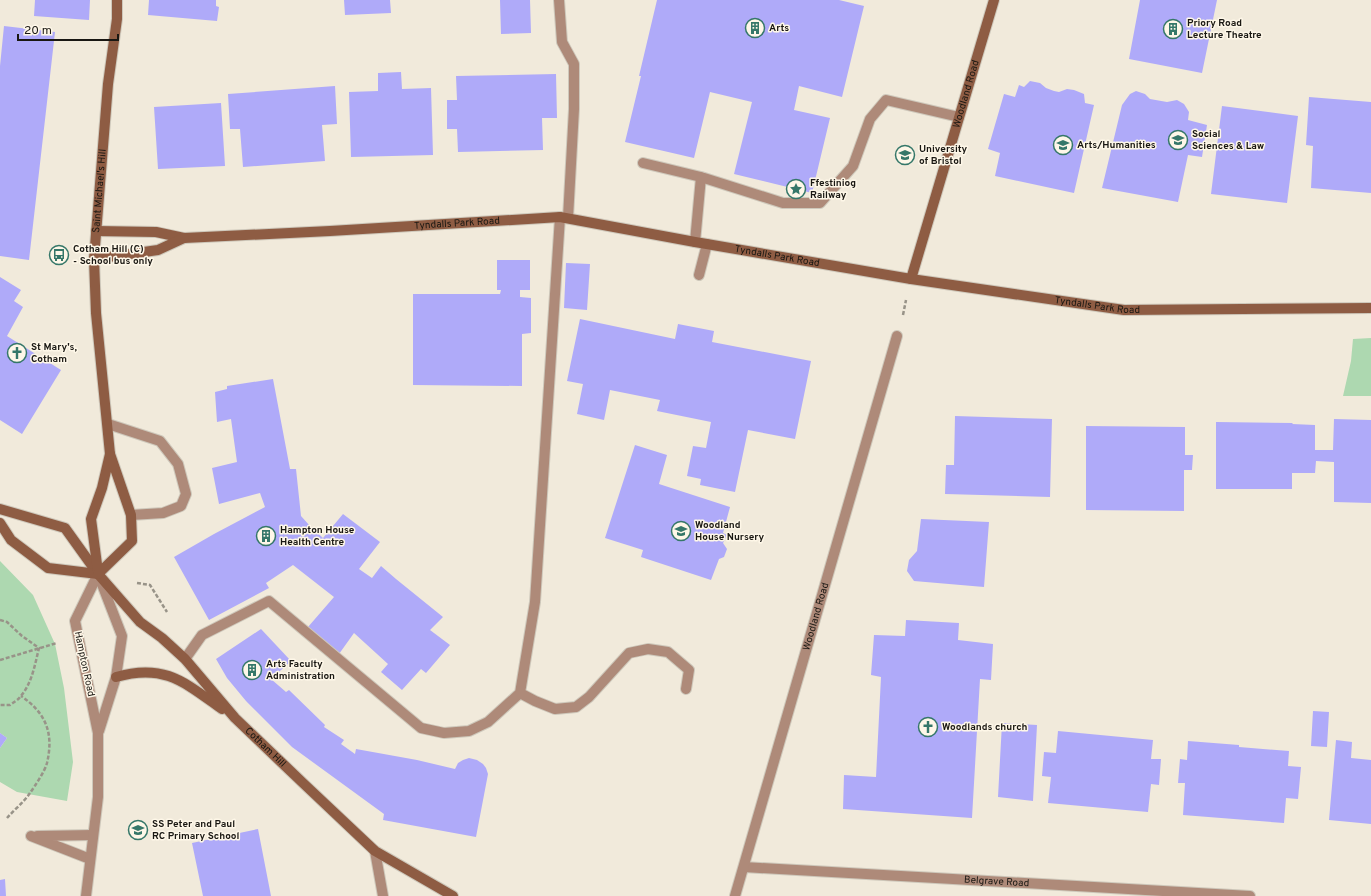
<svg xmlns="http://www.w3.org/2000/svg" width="1371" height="896" viewBox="0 0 1371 896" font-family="Overpass,sans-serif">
	<rect width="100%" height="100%" fill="#f1eadb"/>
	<path fill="#add8b0" d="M1371,338V396H1343L1351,361L1353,339Z
		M0,561L33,595L55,644L64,688L73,762L67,801L17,792L0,782V748L7,738L0,733Z"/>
	<path fill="#afaaf9" d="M35,0H90L89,20L34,16Z
		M149,0H216V6L219,7L217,21L148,15Z
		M344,0H390L391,13L345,15Z
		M500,0H530L531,33L501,34Z
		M657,0H839L864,6L842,97L799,86L794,110L830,118L812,193L734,174L752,102L710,92L694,158L625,142L641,76H639Z
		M1140,0H1217L1202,73L1129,59Z
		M4,26L55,32L29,260L0,256V66Z
		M401,72L402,89L431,88L433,155L351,157L349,92L378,91V73Z
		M556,74L557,118H542L543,150L458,152L457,129H447V100H457L456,76Z
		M1030,81L1040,83L1046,88L1054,91L1059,92L1067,89L1074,90L1084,94L1085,103L1094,105L1074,193L995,176L1000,153L988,149L1004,94L1015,97L1019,85L1024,87Z
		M335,86L337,124L322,125L325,161L243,167L240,129H230L228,94Z
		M1136,91L1145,94L1150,99L1167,102L1177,100L1184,104L1189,112L1188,120L1207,125L1202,157L1188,155L1178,202L1102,188L1122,105L1130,94Z
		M1309,97L1371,102V193L1311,188L1313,146L1306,145Z
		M221,103L225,166L158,169L154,107Z
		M1222,106L1298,116L1287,203L1211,194Z
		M497,260H530V290H520V297L531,298V333L522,334V386L413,385V294H500L501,290H497Z
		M566,263L590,264L587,310L564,308Z
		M0,277L21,290L14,301L23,307L7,336L61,370L22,434L0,420Z
		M580,319L675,339L678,324L714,331L712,342L811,361L795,439L748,430L735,492L700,485L701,479L687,476L693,446L706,448L711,422L657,411L660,400L610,390L604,420L577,414L583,384L567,381Z
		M273,379L290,469H296L301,516L310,526L323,538L343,514L380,542L359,569L372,578L381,566L396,579L443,617L430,630L450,645L426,673L421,669L402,690L381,672L388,664L354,633L339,654L308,627L334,597L293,565L266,583L269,588L209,620L174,557L214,534L265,507L260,493L219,504L212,468L237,462L231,419L217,422L215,392L227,389V386Z
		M955,416L1052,419L1050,497L945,494L946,465H954Z
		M1334,419L1371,420V503L1334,502V462L1316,461L1315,473H1292V489H1216V422L1293,423L1292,424L1315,425V450H1333Z
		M1086,426L1185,427V455H1193L1192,470H1184V511L1086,510Z
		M635,445L667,455L659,484L730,507L723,533L727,535L723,543L727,549L724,557L719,559L711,580L641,557L643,550L605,538Z
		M921,519L989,522L984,587L914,581L907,571L909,560L917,551Z
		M906,620L959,623L958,640L993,644L991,680L980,679L972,818L843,809L844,775L876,777L881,677L871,675L874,635L905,636Z
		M261,629L291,661L271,679L286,692L289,690L325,725L324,727L344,740L341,744L355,754L356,749L417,760L455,769L458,763L463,760L469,758L477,760L483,764L486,768L488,774L476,837L383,820L384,814L292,747L246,701L227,678L216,659Z
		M1313,711L1329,712L1327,747L1311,746Z
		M1002,723L1037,725L1033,801L998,797Z
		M1058,731L1153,740L1151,759H1161L1159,785L1151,784L1148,812L1048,803L1051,777L1042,776L1044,752L1056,753Z
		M0,733L7,738L0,748Z
		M1336,740L1352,742L1351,758L1371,760V824L1329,820Z
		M1188,741L1239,745V747L1289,751L1288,766L1301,767L1298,799L1286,798L1284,823L1183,815L1185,783H1178L1180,759L1187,760Z
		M258,829L271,896H203L192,843Z
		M5,879L6,896H0V880Z"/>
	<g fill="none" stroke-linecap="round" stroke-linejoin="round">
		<defs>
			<path id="lane" d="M559,0L562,42L574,64V109L568,218
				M643,163L701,177L783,203H820L853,166L870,119L886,100L959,117
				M695,242L701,177
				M699,275L707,244
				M108,424L160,441L178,464L186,494L181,506L163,513L131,515
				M185,659L202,635L269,601L421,728L444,733L469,731L488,722L520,693L535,602L560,217
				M520,693L535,701L555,709L576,707L589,697L629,653L648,649L668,652L689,670L686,689
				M31,836L90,859
				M37,836L93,835
				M375,851L383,896"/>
			<g id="street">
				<path d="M98,574L122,636L116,677L99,731"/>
				<path id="s1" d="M744,867L1250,896"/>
				<path d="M86,896L98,797V733L75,621L98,574"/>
				<path id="s2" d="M735,896L897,336"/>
			</g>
			<g id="secondary">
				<path id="s3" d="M96,231L156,232L184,238L330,231L560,217L695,242L911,279L1124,310L1371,308"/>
				<path d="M94,259L158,250L184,238"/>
				<path id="s4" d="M911,279L994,0"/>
				<path id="s5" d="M0,509L65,528L98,574L140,622L162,638L185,659L235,718L303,783L375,851L453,896"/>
				<path d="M0,523L11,540L48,568L98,574"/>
				<path d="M98,572L91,519L102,488L110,454"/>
				<path id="s6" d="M98,574L132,541L131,515L110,454L96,313L94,259L108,84L117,19V0"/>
				<path d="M116,677C164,663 184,682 222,709"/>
			</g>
		</defs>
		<use href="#lane" stroke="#cec8bb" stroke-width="12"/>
		<use href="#street" stroke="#cec8bb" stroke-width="12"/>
		<use href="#secondary" stroke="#cec8bb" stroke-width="12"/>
		<path stroke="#989388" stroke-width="2.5" stroke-dasharray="4 2" stroke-linecap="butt" d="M903,315L906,300
			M137,583L150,585L167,612
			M0,620L7,622L22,636L39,648C35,664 32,684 20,697C18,700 14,702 10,705H0
			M0,660L57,643
			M7,818C14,810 24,802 30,793C35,786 45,771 47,763C54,733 46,713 21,696"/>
		<use href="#lane" stroke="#ae8a79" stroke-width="10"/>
		<use href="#street" stroke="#ae8a79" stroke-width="10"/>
		<use href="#secondary" stroke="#8e5c43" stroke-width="10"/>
	</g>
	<defs>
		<symbol id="building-ring" viewBox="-11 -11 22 22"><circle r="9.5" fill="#fef7e8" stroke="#357769" stroke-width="1.5"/><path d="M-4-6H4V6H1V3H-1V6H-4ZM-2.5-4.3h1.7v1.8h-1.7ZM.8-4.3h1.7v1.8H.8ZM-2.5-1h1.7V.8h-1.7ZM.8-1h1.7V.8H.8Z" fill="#357769"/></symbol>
		<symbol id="university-ring" viewBox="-11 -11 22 22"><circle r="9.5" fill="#fef7e8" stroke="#357769" stroke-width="1.5"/><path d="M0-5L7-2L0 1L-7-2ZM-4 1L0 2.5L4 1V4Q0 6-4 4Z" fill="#357769"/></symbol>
		<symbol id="sight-ring" viewBox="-11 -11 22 22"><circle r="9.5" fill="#fef7e8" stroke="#357769" stroke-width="1.5"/><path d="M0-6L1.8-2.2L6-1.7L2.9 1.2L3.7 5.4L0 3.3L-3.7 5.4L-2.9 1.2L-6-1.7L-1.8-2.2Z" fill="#357769"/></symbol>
		<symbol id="bus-ring" viewBox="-11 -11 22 22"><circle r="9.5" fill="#fef7e8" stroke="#357769" stroke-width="1.5"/><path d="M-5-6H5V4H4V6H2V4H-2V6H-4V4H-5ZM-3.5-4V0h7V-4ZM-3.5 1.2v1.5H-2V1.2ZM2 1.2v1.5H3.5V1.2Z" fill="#357769"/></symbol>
		<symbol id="church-ring" viewBox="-11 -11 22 22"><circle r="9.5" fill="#fef7e8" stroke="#357769" stroke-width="1.5"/><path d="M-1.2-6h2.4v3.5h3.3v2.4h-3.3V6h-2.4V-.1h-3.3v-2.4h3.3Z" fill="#357769"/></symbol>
		<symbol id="school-ring" viewBox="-11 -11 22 22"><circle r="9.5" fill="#fef7e8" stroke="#357769" stroke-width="1.5"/><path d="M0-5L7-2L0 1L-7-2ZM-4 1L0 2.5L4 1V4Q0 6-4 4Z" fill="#357769"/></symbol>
	</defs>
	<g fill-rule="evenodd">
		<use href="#building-ring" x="744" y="17" width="22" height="22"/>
		<use href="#building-ring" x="1162" y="18" width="22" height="22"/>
		<use href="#university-ring" x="1167" y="129" width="22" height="22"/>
		<use href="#university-ring" x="1052" y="134" width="22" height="22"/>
		<use href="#university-ring" x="894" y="144" width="22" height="22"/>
		<use href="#sight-ring" x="785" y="178" width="22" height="22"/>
		<use href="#bus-ring" x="48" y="244" width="22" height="22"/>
		<use href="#church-ring" x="6" y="342" width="22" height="22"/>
		<use href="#school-ring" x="670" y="520" width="22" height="22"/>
		<use href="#building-ring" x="255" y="525" width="22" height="22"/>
		<use href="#building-ring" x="241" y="659" width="22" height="22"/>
		<use href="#church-ring" x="917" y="716" width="22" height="22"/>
		<use href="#school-ring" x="127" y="819" width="22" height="22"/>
	</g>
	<g text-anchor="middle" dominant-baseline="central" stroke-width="3" stroke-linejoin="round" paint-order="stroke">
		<g font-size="10" font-weight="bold" fill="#191712" stroke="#fef7e8" text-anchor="start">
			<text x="1187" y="23">Priory Road<tspan x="1187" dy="12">Lecture Theatre</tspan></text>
			<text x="769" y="28">Arts</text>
			<text x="1192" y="134">Social<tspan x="1192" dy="12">Sciences &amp; Law</tspan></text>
			<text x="1077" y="145">Arts/Humanities</text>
			<text x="919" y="149">University<tspan x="919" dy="12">of Bristol</tspan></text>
			<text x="810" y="183">Ffestiniog<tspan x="810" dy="12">Railway</tspan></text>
			<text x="73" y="249">Cotham Hill (C)<tspan x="73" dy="12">- School bus only</tspan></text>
			<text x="31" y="347">St Mary's,<tspan x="31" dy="12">Cotham</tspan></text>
			<text x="695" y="525">Woodland<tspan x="695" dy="12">House Nursery</tspan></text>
			<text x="280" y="530">Hampton House<tspan x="280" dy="12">Health Centre</tspan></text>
			<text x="266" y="664">Arts Faculty<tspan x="266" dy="12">Administration</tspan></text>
			<text x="942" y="727">Woodlands church</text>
			<text x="152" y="824">SS Peter and Paul<tspan x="152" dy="12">RC Primary School</tspan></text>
		</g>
		<g font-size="10" fill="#191712" stroke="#fef7e8">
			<text stroke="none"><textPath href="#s4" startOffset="193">Woodland Road</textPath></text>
			<text stroke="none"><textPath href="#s6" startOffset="402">Saint Michael's Hill</textPath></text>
			<text stroke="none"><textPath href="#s3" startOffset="362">Tyndalls Park Road</textPath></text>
			<text stroke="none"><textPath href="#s3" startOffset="686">Tyndalls Park Road</textPath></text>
			<text stroke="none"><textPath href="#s3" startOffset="1010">Tyndalls Park Road</textPath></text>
			<text stroke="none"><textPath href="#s2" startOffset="291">Woodland Road</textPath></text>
			<text transform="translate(84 664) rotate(78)">Hampton Road</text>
			<text stroke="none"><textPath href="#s5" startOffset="366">Cotham Hill</textPath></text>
			<text stroke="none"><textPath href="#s1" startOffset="253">Belgrave Road</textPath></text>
		</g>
	</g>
	<path d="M18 34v6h100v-6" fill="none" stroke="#191712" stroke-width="2"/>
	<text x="24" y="34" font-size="12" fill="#191712" stroke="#fef7e8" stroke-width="3" paint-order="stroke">20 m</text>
</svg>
